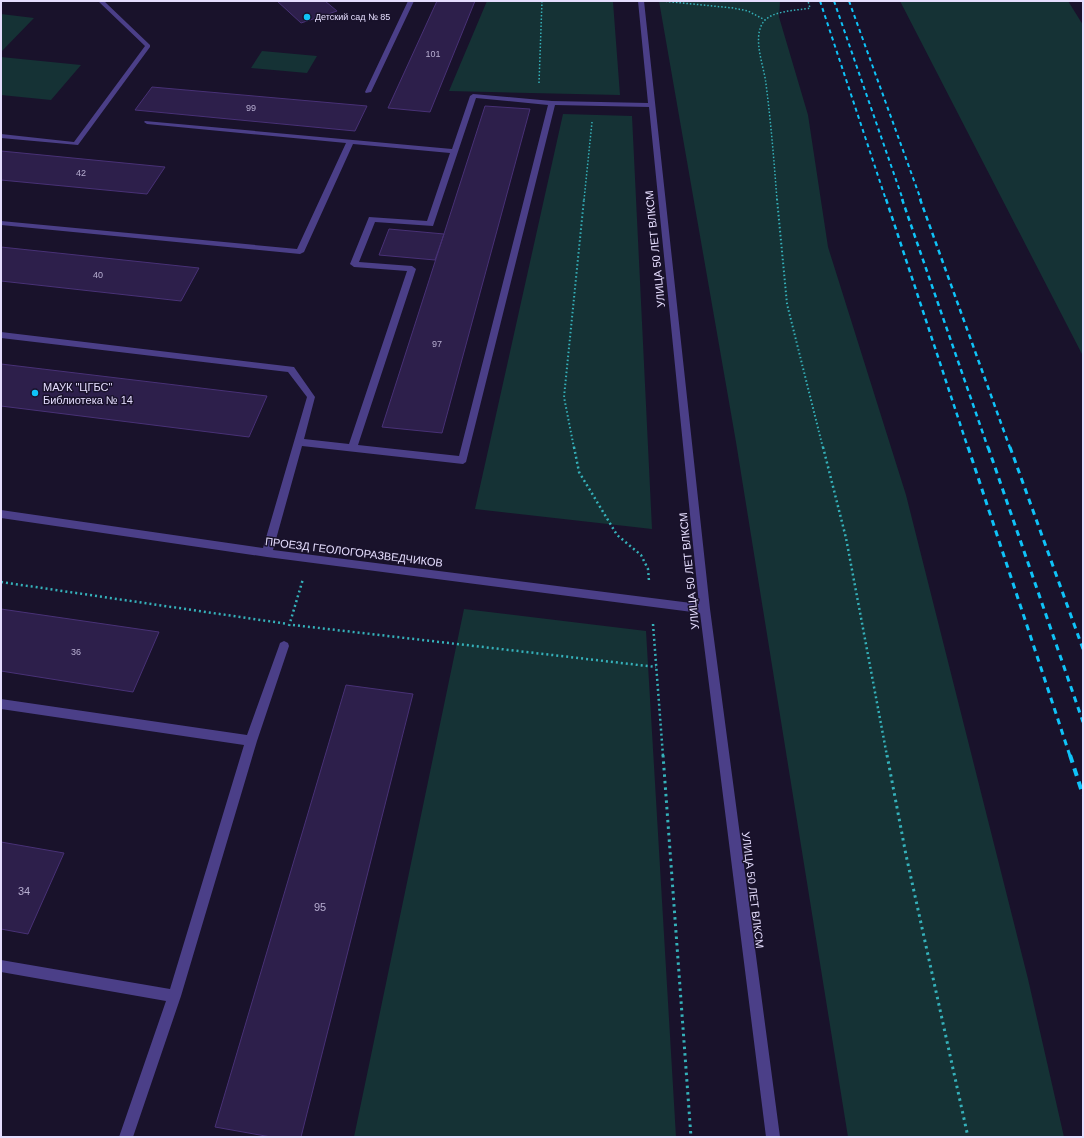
<svg xmlns="http://www.w3.org/2000/svg" width="1084" height="1138" viewBox="0 0 1084 1138" font-family="Helvetica,sans-serif">
	<rect width="100%" height="100%" fill="#19122b"/>
	<path fill="#153235" d="M487,1L613,2L620,95L449,91Z
		M659,1H780L779,17L808,115L828,247L906,495L1028,979L1064,1137H848L736,442Z
		M900,1H1068L1083,25V356Z
		M1,14L34,18L1,52Z
		M262,51L317,56L307,73L251,68Z
		M1,57L81,65L51,100L1,95Z
		M563,114L632,116L652,529L475,509Z
		M464,609L646,631L676,1137H354Z"/>
	<path fill="#2d1f4b" stroke="#483176" d="M277,1H325L337,11L301,23Z
		M437,1H475L430,112L388,108Z
		M152,87L367,106L355,131L135,110Z
		M485,106L530,109L442,433L382,427Z
		M1,151L165,167L147,194L1,180Z
		M389,229L444,234L435,260L379,255Z
		M1,247L199,268L181,301L1,281Z
		M1,364L267,396L249,437L1,406Z
		M1,609L159,632L133,692L1,671Z
		M346,685L413,694L301,1137H271L215,1127Z
		M1,842L64,853L28,934L1,929Z"/>
	<g fill="none" stroke-linecap="round" stroke-linejoin="round">
		<path stroke="#35b1ba" stroke-width="1.5" stroke-dasharray="1.5 2" stroke-linecap="butt" d="M662,1L733,8L748,11L765,20
			M539,83L542,1
			M584,200L592,122
			M777,200C774,161 771,123 766,84C764,66 753,41 762,24C770,10 796,11 810,8L808,1"/>
		<path stroke="#35b1ba" stroke-width="2" stroke-dasharray="1.5 2.5" stroke-linecap="butt" d="M777,199L787,304L823,448
			M574,448L564,397L584,199"/>
		<path stroke="#35b1ba" stroke-width="2.5" stroke-dasharray="2 3" stroke-linecap="butt" d="M574,447L579,472L617,535L641,555L648,569L649,581
			M823,447L846,538L887,756
			M1,582L288,624
			M653,624L663,756
			M293,625L656,667
			M289,626L303,579"/>
		<path stroke="#35b1ba" stroke-width="3" stroke-dasharray="2.5 4" stroke-linecap="butt" d="M663,755L691,1137
			M887,755L906,855L968,1137"/>
		<path fill="#4b3f88" fill-rule="evenodd" d="M98,1H104L150,45V47L78,145L1,138V134L74,142L145,46Z
			M408,1H414L371,92L366,93L365,92Z
			M638,1H644L710,609L780,1137H766L700,613L267,557L1,518V510L263,548L307,397L288,372L1,338V332L294,367L315,397L304,439L349,444L407,271L354,267L350,264L369,217L427,221L450,153L353,144L304,252L300,254L1,225V221L297,249L346,143L147,124L144,122L145,121L452,149L470,96L473,94L552,101L648,103ZM476,98L548,105L459,456L358,445L416,269L412,266L359,262L375,222L433,226ZM555,105L649,107L699,604L273,550L302,446L463,464L466,462Z
			M284,641L288,643L289,646L257,741L181,996L133,1137H119L166,1001L1,972V960L170,989L244,745L1,709V699L247,735L279,646L280,643Z"/>
		<path stroke="#0fc3f8" stroke-width="2" stroke-dasharray="4 3.5" stroke-linecap="butt" d="M820,1L886,200
			M834,1L903,200
			M849,1L921,200"/>
		<path stroke="#0fc3f8" stroke-width="2.5" stroke-dasharray="5 4" stroke-linecap="butt" d="M886,199L968,448
			M902,199L988,448
			M920,199L1010,448"/>
		<path stroke="#0fc3f8" stroke-width="3" stroke-dasharray="6 5" stroke-linecap="butt" d="M968,447L1070,756
			M988,447L1083,722
			M1010,447L1083,649"/>
		<path stroke="#0fc3f8" stroke-width="4" stroke-dasharray="8 6" stroke-linecap="butt" d="M1070,755L1083,795"/>
	</g>
	<g fill="#0fc3f8" stroke="#19122b" stroke-width="1.5">
		<circle cx="307" cy="17" r="4"/>
		<circle cx="35" cy="393" r="4"/>
	</g>
	<g text-anchor="middle" dominant-baseline="central" stroke-width="3" stroke-linejoin="round" paint-order="stroke">
		<g font-size="9" fill="#e5ddfe" stroke="#19122b" text-anchor="start">
			<text x="315" y="17">Детский сад № 85</text>
		</g>
		<g font-size="9" fill="#b7aed1">
			<text x="433" y="54">101</text>
			<text x="251" y="108">99</text>
			<text x="81" y="173">42</text>
			<text x="98" y="275">40</text>
			<text x="437" y="344">97</text>
			<text x="76" y="652">36</text>
		</g>
		<g font-size="11" fill="#e5ddfe" stroke="#19122b">
			<text transform="translate(655 249) rotate(-96)">УЛИЦА 50 ЛЕТ ВЛКСМ</text>
			<text transform="translate(354 552) rotate(7)">ПРОЕЗД ГЕОЛОГОРАЗВЕДЧИКОВ</text>
			<text transform="translate(689 571) rotate(-96)">УЛИЦА 50 ЛЕТ ВЛКСМ</text>
			<text transform="translate(753 890) rotate(83)">УЛИЦА 50 ЛЕТ ВЛКСМ</text>
		</g>
		<g font-size="11" fill="#e5ddfe" stroke="#19122b" text-anchor="start">
			<text x="43" y="387">МАУК "ЦГБС"<tspan x="43" dy="13">Библиотека № 14</tspan></text>
		</g>
		<g font-size="11" fill="#b7aed1">
			<text x="24" y="891">34</text>
			<text x="320" y="907">95</text>
		</g>
	</g>
	<rect width="1084" height="1138" fill="none" stroke="#e5ddfe" stroke-width="4"/>
</svg>
